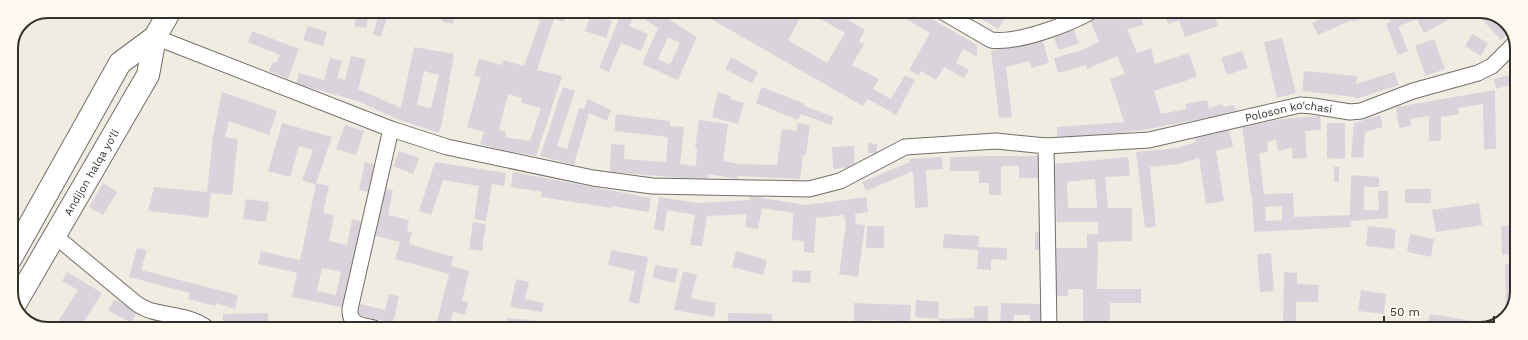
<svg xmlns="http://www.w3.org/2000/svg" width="1528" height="340" font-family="'Work Sans',sans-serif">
	<rect width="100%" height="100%" fill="#f1ece2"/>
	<path fill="#dbd3db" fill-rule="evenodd" d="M357 11H369L366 28 354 26Z
		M380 11H389L381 37 373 34Z
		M443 11H456L453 24 441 21Z
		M531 11H568L564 22 554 19 537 70 562 76 536 156 502 150 480 144 484 132 467 127 481 77 474 76 479 59 502 65 503 60 524 66 540 21 529 16ZM508 94 522 98 521 103 541 108 530 141 505 137 506 132 499 130Z
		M622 11H656L697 37 678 80 642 64 658 28 635 13 629 26 648 34 641 51 621 43 609 72 599 68ZM668 37 680 43 670 65 658 59Z
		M697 11H770L778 16 780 11H804L788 40 827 63 845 33 807 11H833L865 30 859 41 864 44 852 65 879 79 873 89 891 99 905 75 915 80 896 115 868 99 863 106Z
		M892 11H918L977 45V57L963 49 956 63 969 70 964 78 944 67 936 80 921 71 919 75 909 70 930 33Z
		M968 11H1009L998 29Z
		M1115 12H1156L1141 16 1143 25 1127 29 1137 53 1151 48 1155 64 1189 53 1197 77 1154 91 1161 114 1186 109 1185 104 1207 100 1209 108 1222 104 1223 107 1234 105 1236 111 1201 119 1143 130 1102 135 1057 137V127L1124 122 1110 79 1125 74 1117 56 1087 69 1086 65 1058 73 1054 58 1082 50 1099 42 1090 20Z
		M1164 12H1213L1218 26 1185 37 1179 20 1168 24Z
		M1338 12H1372L1373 14 1353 22 1352 20 1318 35 1312 23Z
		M1387 12H1443L1448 20 1424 33 1417 19 1398 26 1408 51 1398 55 1386 24 1391 22Z
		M1475 12H1487L1499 23 1503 21 1508 24 1511 32 1501 40Z
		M591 14 612 21 606 38 585 31Z
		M308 26 327 32 323 46 303 40Z
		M1073 28 1079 43 1059 50 1053 36Z
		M252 31 299 49 288 79 269 71 273 62 276 63 280 55 248 42Z
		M1472 34 1488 43 1481 56 1465 46Z
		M1042 38 1049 63 1031 68 1030 61 1006 67 1012 117 999 118 991 51Z
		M1282 38 1296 93 1277 98 1264 42Z
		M1434 39 1445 69 1426 76 1415 46Z
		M414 47 454 54 442 123 439 133 397 119 355 100 296 84 299 73 324 80 330 58 342 61 337 78 345 80 351 56 366 59 358 89 401 108ZM424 71 439 75 431 108 417 105Z
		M1242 51 1248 68 1227 75 1221 58Z
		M731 57 758 72 752 83 725 69Z
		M1304 71 1357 76 1356 84 1394 72 1399 85 1356 99 1355 97 1302 91Z
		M1517 73V83L1496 89 1494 79Z
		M563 87 575 91 557 146 567 149 579 108 584 109 588 99 611 110 607 121 589 113 574 165 540 156Z
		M762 87 805 104 804 106 834 117 831 125 801 114 798 120 756 103Z
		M1495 90 1496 149H1484L1483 104 1458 108 1459 114 1441 117V141H1429V116L1410 119 1411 126 1399 128 1396 107Z
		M222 92 277 111 269 135 229 121 225 137 238 139 232 195 211 193 208 218 148 211 154 187 207 192 213 136Z
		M718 92 731 96 730 99 744 103 738 124 712 117Z
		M616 114 670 121V126L684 127 680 164 696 166 697 148H695L699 120 728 124 723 161 740 164 777 165 782 129 797 131V123L810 125 806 155H803L800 179 738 176 737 179 708 174V180L610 172 611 144 625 145 624 159 666 162 668 137 614 131Z
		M1380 115 1383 127 1365 132 1363 158 1351 157 1354 123Z
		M1320 116 1321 130 1305 131 1307 158 1293 159 1292 148 1278 151 1276 140 1267 142 1268 152 1259 153 1264 194 1293 193 1294 217 1350 215 1351 175 1379 177V187H1364V210H1379L1378 191H1388V218L1350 221 1351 227 1254 232 1252 195 1251 196 1242 126 1289 118ZM1282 206V220L1266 221 1265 207Z
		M282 123 332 137 316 183 329 186 323 213 334 215 329 241 347 245 352 219 363 222 345 308 292 297 297 273 258 264 261 251 300 260 316 185 302 180 313 150 299 146 290 177 268 171ZM322 268 341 272 336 295 317 291Z
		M1327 123H1345V159L1327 158Z
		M345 125 364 131 356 155 336 149Z
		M1229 130 1233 147 1216 151 1224 201 1206 204 1199 158 1179 164 1150 167 1156 227 1145 228 1136 152 1177 148 1196 142 1195 138Z
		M868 143 877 144V154L868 153Z
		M854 146 855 167 833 169 832 147Z
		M399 151 419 158 413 174 393 166Z
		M989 156H1043V178H1019V166H1001V195H989V183H979V171H950V157Z
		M942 157 943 169 926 170 928 207 915 208 913 171 866 191 862 182 910 162 909 159Z
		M1128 157 1130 176 1105 177 1108 208H1132V241L1098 242 1097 289H1141V303H1110V329H1083V289H1068V296H1056V248H1087V234H1098V222H1057L1054 164ZM1095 179 1097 208H1068L1067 182Z
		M365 162 375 164 369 192 359 190Z
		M435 162 506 173 504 186 492 184 486 221 474 219 479 186 443 180 431 215 419 211Z
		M1334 167H1339V182H1334Z
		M513 172 651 198 649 212 612 206V208L541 197 542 192 511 187Z
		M103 183 117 192 103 215 89 207Z
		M381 188 393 190 388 215 409 220 407 231 412 232 409 244 454 257 451 266 469 271 462 301 468 302 465 315 453 312 449 329H435L449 274 395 259 400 242 372 235Z
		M1405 189H1431V203H1405Z
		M750 196 806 205 866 197 868 212 855 214 856 224 865 225 858 277 839 274 846 225 844 215 816 218 814 253 804 252V241L792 240 793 213 762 208 758 229 745 227 747 214 707 216 702 246 690 245 695 215 667 210 664 231 654 229 659 197 697 203 750 200Z
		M246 199 269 202 266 222 243 219Z
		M1479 203 1482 225 1436 232 1432 210Z
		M473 222 486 224 482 251 469 249Z
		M1515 225 1516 254 1502 255 1501 226Z
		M867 226H884V248H866Z
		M1368 226 1396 229 1394 249 1366 246Z
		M1035 232H1043V250H1035Z
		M944 234 979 236 978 247 1007 248V260L991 259V270L977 269 978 250 943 248Z
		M1410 234 1434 239 1431 257 1407 252Z
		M137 248 147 250 141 270 238 295 235 309 216 303 215 306 188 299 190 293 129 277Z
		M611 250 648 257 639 304 629 302 635 271 608 265Z
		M736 251 767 260 763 275 732 267Z
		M1271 253 1274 291 1260 292 1257 254Z
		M1516 263V299L1510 309 1506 310 1505 264Z
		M655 265 678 269 675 283 653 278Z
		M793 270 811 271 810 283 792 282Z
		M683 271 697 275 691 298 716 303 714 317 674 310Z
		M67 272 102 293 80 328H54L78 290 62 281Z
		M1284 272 1297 273V284L1319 285 1318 302H1296V329H1283Z
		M516 279 529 282 525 299 544 303 542 312 510 307Z
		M1361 290 1386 294 1384 314 1358 311Z
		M389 294 399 296 393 323 357 315 360 304 385 310Z
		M115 299 137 312 131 323 108 310Z
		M916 300 939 302 938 319 974 318V306H988V329H938V319L915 317Z
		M854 303 911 305 910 329H896L897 321 871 320 870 329H854Z
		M1001 303 1045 304 1044 328H1030V315H1014V328L1000 327Z
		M268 313 269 328H223V314Z
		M728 313 772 314V327L741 326V329H728Z
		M1430 314 1492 324 1480 329H1427Z
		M507 318 541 321 540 329H505Z
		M311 321 333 328H310Z
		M489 322 498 324 497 329H488Z
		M168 323 186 328H167Z"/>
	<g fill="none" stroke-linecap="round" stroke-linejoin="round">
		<g stroke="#736e66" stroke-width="17">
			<g id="street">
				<path d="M941 11 991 40C1017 44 1070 24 1092 11"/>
				<path id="s1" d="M155 37 391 129 447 147 593 178 652 186 809 189 840 181 905 147 996 141 1046 146 1149 140 1300 105 1313 106 1350 112 1361 111 1413 91 1478 73 1492 66 1516 42"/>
				<path d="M1046 146 1049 329"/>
				<path d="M55 236 137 304C142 307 147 310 152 311 169 316 192 316 207 328"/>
				<path d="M374 328C361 325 349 325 350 309L391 129"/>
			</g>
		</g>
		<g stroke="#736e66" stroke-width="24">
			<g id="highway">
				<path d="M11 258 120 63 155 37 170 11"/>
				<path id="s2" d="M15 304 148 75 155 37"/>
			</g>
		</g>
		<use href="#street" stroke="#fff" stroke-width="15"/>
		<use href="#highway" stroke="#fff" stroke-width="22"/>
	</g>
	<g text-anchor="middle" stroke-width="3" stroke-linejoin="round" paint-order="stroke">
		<g font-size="11" fill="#32302c" stroke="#fff9ef">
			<text dy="4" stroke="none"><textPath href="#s1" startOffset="1171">Poloson ko'chasi</textPath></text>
			<text dy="4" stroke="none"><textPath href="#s2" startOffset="152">Andijon halqa yo‘li</textPath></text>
		</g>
	</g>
	<path d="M0 0H1528V340H0ZM48 18H1480A30 30 0 0 1 1510 48V292A30 30 0 0 1 1480 322H48A30 30 0 0 1 18 292V48A30 30 0 0 1 48 18Z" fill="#fff9ef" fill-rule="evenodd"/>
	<path fill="none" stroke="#32302c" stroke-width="2" d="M48 18H1480A30 30 0 0 1 1510 48V292A30 30 0 0 1 1480 322H48A30 30 0 0 1 18 292V48A30 30 0 0 1 48 18Z"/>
	<path d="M1384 316v6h110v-6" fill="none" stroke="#32302c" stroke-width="2"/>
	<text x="1390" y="316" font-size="12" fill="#32302c" stroke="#fff9ef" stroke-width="3" paint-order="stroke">50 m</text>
</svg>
